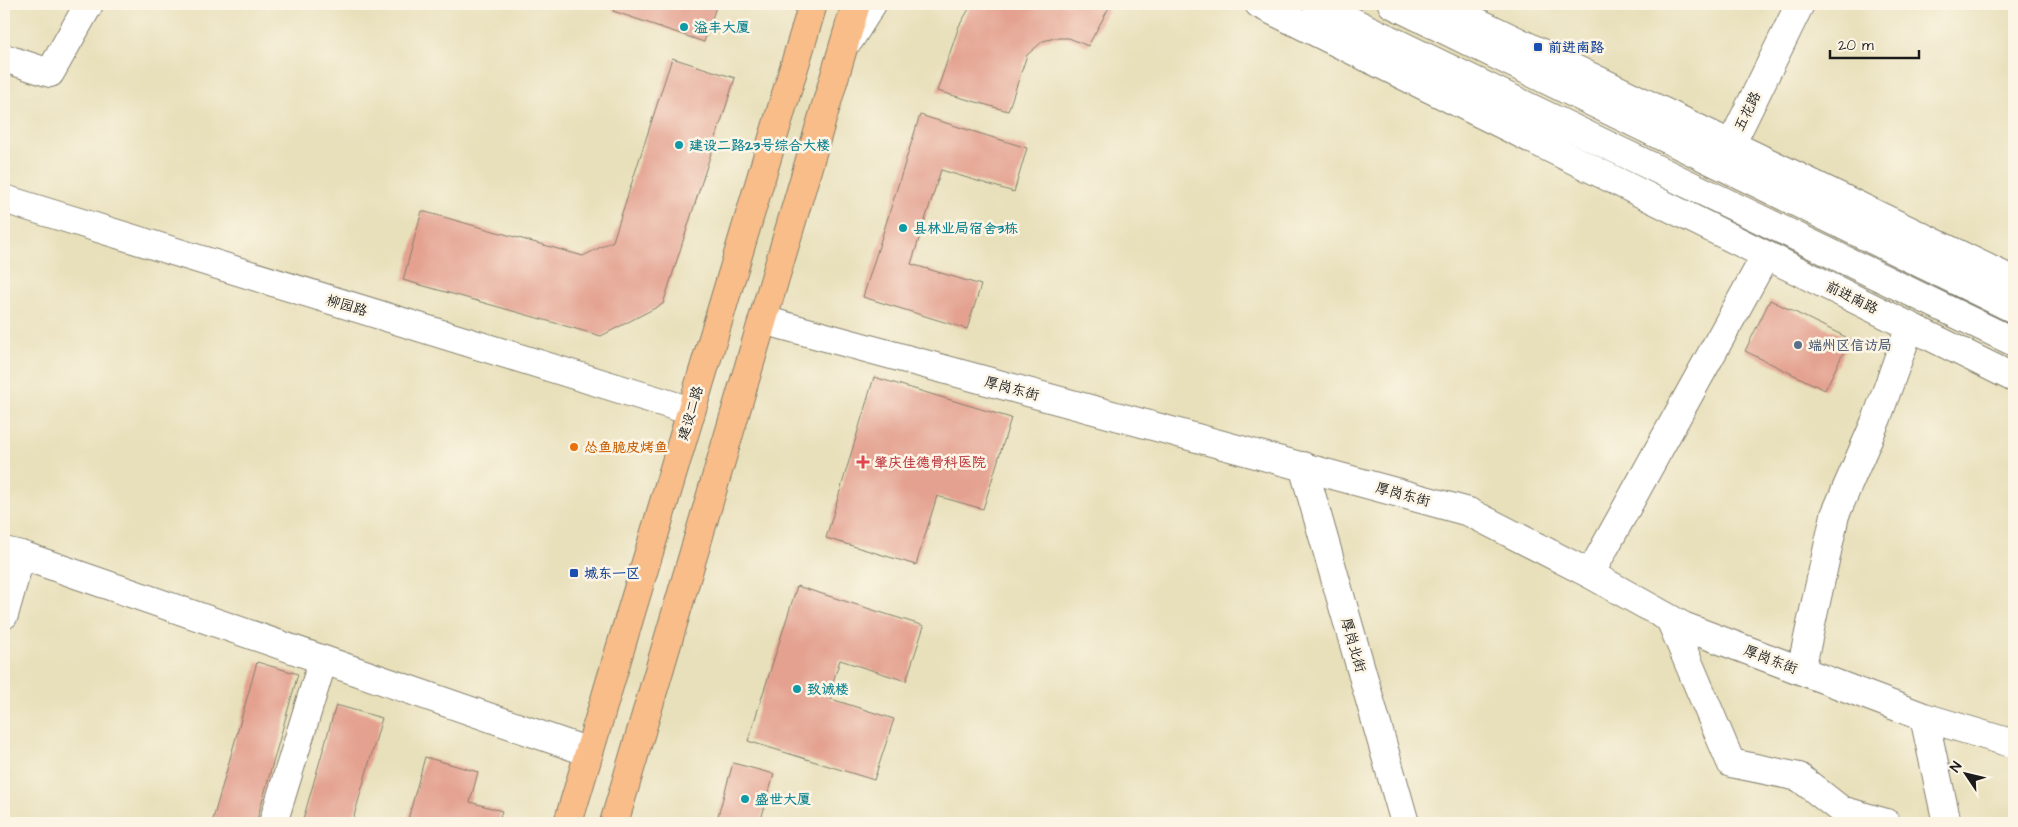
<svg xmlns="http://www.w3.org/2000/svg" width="2018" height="827" font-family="'Architects Daughter','LXGW WenKai TC',sans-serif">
	<rect width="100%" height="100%" fill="#fcf5e5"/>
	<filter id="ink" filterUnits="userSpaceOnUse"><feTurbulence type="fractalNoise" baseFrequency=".02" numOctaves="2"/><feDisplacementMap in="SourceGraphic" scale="10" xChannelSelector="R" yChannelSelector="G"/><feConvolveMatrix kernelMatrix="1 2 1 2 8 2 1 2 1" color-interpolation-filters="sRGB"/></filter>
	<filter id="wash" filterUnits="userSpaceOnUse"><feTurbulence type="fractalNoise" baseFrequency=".0096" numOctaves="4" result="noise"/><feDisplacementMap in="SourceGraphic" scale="20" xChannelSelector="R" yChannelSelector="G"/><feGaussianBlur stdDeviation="1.12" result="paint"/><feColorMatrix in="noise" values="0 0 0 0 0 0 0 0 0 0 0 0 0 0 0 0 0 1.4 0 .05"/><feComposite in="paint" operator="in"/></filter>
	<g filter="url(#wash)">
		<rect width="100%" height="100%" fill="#e8e0bb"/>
		<g id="blocks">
			<path fill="#e4a190" d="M615 4H717L704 42 613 11Z
				M972 4H1111L1088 46 1069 38H1055L1043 41 1027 55 1008 111 937 91 959 26Z
				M672 58 735 78 663 304 601 336 403 280 422 211 583 256 613 241Z
				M920 115 1027 148 1014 192 941 170 911 264 981 285 967 329 863 297Z
				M1770 300 1850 339 1825 390 1745 351Z
				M874 377 1011 418 983 509 937 496 916 565 826 538Z
				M797 586 924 626 906 681 840 660 828 698 894 719 874 780 748 741Z
				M257 662 298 674 256 823H212Z
				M336 705 382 718 352 823H302Z
				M425 757 478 772 470 802 502 811 498 823H407Z
				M733 763 774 774 760 823H716Z"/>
		</g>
	</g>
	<g filter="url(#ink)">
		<use href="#blocks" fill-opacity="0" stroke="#827e6c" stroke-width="1"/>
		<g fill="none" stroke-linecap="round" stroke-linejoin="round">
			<g stroke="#827e6c" stroke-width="30">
				<path id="minor" d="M1259 4 2014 378
					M1316 4 2014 342
					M1392 4 2014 309
					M1440 4 2014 281
					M850 39 872 4
					M4 58 50 73 89 4
					M1724 159 1800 4
					M4 199 691 411
					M763 320 1469 512 1590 574 1683 626 1924 717 2014 744
					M1303 466 1405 823
					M4 551 21 555 589 752
					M1590 574 1766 255
					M4 615 21 555
					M1670 619 1731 763 1799 777 1841 810 1886 823
					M1801 670 1835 515 1877 418 1910 326
					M1924 717 1947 823
					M273 823 323 660"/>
			</g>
			<g stroke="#827e6c" stroke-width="30">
				<path id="major" d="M568 823 813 4
					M614 823 856 4"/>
			</g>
			<use href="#minor" stroke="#fff" stroke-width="28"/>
			<use href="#major" stroke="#f8bd89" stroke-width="28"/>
		</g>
	</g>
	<g fill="#0f9aa8" stroke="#fcf5e5" stroke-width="2">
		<circle cx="684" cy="27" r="5"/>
		<circle cx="679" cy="145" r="5"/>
		<circle cx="903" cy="228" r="5"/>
		<circle cx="797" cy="689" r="5"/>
		<circle cx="745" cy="799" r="5"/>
	</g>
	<g fill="#1a4fb4" stroke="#fcf5e5" stroke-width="2">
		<rect x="1533" y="42" width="10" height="10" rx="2.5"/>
		<rect x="569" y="568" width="10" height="10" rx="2.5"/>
	</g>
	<circle fill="#5c6f8a" stroke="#fcf5e5" stroke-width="2" cx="1798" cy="345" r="5"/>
	<circle fill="#e8710a" stroke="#fcf5e5" stroke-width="2" cx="574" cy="447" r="5"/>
	<path fill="#e0444e" stroke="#fcf5e5" stroke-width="2" d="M860.5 454.5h5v5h5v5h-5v5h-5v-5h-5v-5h5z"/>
	<g text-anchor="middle" stroke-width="5" stroke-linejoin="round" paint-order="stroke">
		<g font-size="14" font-weight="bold" fill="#0d838f" stroke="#fcf5e5" text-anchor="start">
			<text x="694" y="32">溢丰大厦</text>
			<text x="689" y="150">建设二路23号综合大楼</text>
			<text x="913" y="233">县林业局宿舍3栋</text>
			<text x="807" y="694">致诚楼</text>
			<text x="755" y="804">盛世大厦</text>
		</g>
		<g font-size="14" font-weight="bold" fill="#164399" stroke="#fcf5e5" text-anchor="start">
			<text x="1548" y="52">前进南路</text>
			<text x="584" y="578">城东一区</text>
		</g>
		<g font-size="14" fill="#1c1c1c" stroke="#fcf5e5">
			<text transform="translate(1747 111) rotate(-64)" y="5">五花路</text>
			<text transform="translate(1852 297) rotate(26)" y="5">前进南路</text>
			<text transform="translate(347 305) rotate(17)" y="5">柳园路</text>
			<text transform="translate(1012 388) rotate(15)" y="5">厚岗东街</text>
			<text transform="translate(690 413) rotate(-73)" y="5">建设二路</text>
			<text transform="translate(1403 494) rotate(15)" y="5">厚岗东街</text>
			<text transform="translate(1354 645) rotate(74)" y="5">厚岗北街</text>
			<text transform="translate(1771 659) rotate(21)" y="5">厚岗东街</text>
		</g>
		<g font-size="14" font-weight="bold" fill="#4e5e75" stroke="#fcf5e5" text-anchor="start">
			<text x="1808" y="350">端州区信访局</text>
		</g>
		<g font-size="14" font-weight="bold" fill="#c56008" stroke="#fcf5e5" text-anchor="start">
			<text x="584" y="452">怂鱼脆皮烤鱼</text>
		</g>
		<g font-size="14" font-weight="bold" fill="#be3a42" stroke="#fcf5e5" text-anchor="start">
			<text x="874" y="467">肇庆佳德骨科医院</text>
		</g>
	</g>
	<rect width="2018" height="827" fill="none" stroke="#fcf5e5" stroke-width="20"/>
	<g transform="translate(1966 774) rotate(305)" stroke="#fcf5e5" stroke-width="4" paint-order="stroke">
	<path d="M0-4L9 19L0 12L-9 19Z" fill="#1c1c1c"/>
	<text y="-8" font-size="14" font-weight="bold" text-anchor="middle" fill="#1c1c1c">N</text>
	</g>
	<path d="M1830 50v8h89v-8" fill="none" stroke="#1c1c1c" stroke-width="2.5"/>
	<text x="1838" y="50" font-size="15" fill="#1c1c1c" stroke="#fcf5e5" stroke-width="4" paint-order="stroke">20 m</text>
</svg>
